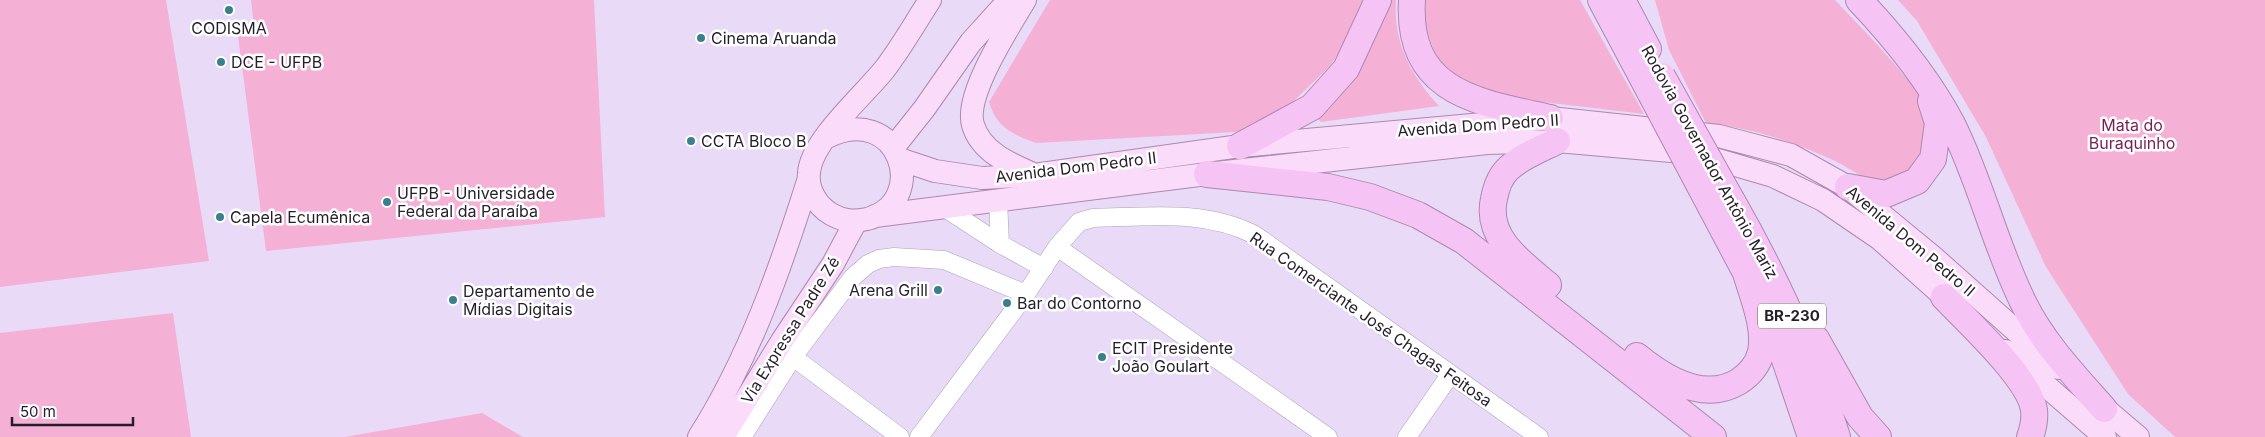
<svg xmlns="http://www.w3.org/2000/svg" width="2265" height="437" font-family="Inter,sans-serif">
	<rect width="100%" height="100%" fill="#e9daf8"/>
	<path fill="#f5b0d5" d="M0 0H166L209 261 0 287Z
		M251 0H594L605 217 266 251 237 28 254 26Z
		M1050 0H1369L1365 12 1330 66 1276 118 1236 132 1036 143C1012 134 997 128 989 102Z
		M1387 0H1396C1393 43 1411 75 1439 106L1321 122 1316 117C1356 87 1368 45 1387 0Z
		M1421 0H1580L1644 114 1509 98 1460 83 1437 58 1426 30Z
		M1655 0H1835C1860 26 1884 51 1907 79 1912 85 1920 92 1924 99 1931 115 1928 156 1914 167 1903 176 1888 186 1873 181 1859 176 1846 166 1833 160 1792 141 1751 128 1706 123L1669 50Z
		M1898 0H2265V437H2175L2128 394 2046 267 1986 137 1917 21Z
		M173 313 191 437H0V333Z
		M482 413 523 437H345Z"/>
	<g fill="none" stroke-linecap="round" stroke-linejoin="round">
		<g stroke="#ae9fbc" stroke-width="19">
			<path id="minor" d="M998 200 1000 244
				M945 208 1000 244 1044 268
				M1057 247 1328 437
				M793 357 900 437
				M742 437 793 357 853 277 868 264 879 259 894 257 944 260 1026 294
				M919 437 1026 294 1057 247 1079 222 1093 218C1148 217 1204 209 1255 235L1539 437
				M1407 437 1450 375"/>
		</g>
		<g stroke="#ac89ae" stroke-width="24">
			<path id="major" d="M1025 0C1009 27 964 95 973 125 981 152 1010 164 1033 174
				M825 138C899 99 932 202 867 219 853 222 843 221 831 214 817 206 807 189 809 173 811 141 863 96 884 70 901 48 915 23 930 0
				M893 148 924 109 971 42 1009 0
				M899 159 935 171 982 178 1034 175 1240 146 1550 118 1719 136 1791 155 1848 187 1933 257 2058 368
				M875 216 1207 174 1487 143 1557 141 1694 153 1773 176 1823 200 1880 239 1957 308
				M2006 351 2105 437
				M2091 397 2138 437
				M699 437C749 358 780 270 808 181
				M723 437 782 341 833 264 856 221"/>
		</g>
		<g stroke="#ac89ae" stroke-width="28">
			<path id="highway" d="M1412 0C1406 94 1479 102 1550 118
				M1601 0 1651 94
				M1622 0 1648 49
				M1859 0C1895 38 1927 77 1952 124 1981 182 1995 246 2024 304 2044 344 2075 376 2104 409
				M1240 146 1312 107 1346 69 1378 0
				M1207 174 1328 187 1370 197 1418 215 1464 241 1713 437
				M1848 187 1886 194 1917 181 1933 159 1938 123 1931 101
				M1732 201C1775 276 1811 354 1837 437
				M1711 207 1746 273 1780 345 1811 437
				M1548 285C1522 263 1485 238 1494 199 1496 188 1501 175 1509 168 1522 156 1541 149 1557 141
				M1944 297C1967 321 2030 379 2034 410 2035 419 2033 429 2030 437
				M1816 339 1860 417 1878 437
				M1637 356C1665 379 1704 402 1738 382 1749 375 1758 365 1761 352 1766 327 1753 297 1746 273"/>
		</g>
		<use href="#minor" stroke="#fff" stroke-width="18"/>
		<use href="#major" stroke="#fadbf9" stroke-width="22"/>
		<use href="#highway" stroke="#f6c3f5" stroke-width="26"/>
		<g stroke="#ac89ae" stroke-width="28" stroke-linecap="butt">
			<path id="highway-bridge" d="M1662 76 1732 201
				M1651 94 1711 207"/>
		</g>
		<use href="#highway-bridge" stroke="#f6c3f5" stroke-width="26"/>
	</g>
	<g fill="#3a808c" stroke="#fff" stroke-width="2">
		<circle cx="229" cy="10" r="5"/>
		<circle cx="701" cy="38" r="5"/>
		<circle cx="221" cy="62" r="5"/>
		<circle cx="691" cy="141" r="5"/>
		<circle cx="387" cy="202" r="5"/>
		<circle cx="220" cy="217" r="5"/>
		<circle cx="938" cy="290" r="5"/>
		<circle cx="453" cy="300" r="5"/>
		<circle cx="1007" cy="303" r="5"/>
		<circle cx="1102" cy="357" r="5"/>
	</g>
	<g text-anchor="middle" stroke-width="5" stroke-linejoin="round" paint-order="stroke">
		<rect fill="#fff" stroke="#666269" stroke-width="1" x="1758" y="303.5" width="68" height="25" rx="4"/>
		<g font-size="15" font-weight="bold" fill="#241e29">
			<text x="1792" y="321">BR-230</text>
		</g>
		<g font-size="16" fill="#241e29" stroke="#fff" text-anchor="start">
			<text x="229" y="34" text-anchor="middle">CODISMA</text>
			<text x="711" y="44">Cinema Aruanda</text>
			<text x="231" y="68">DCE - UFPB</text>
			<text x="701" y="147">CCTA Bloco B</text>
			<text x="397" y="199">UFPB - Universidade<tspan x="397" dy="18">Federal da Paraíba</tspan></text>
			<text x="230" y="223">Capela Ecumênica</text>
			<text x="928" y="296" text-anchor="end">Arena Grill</text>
			<text x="463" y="297">Departamento de<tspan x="463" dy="18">Mídias Digitais</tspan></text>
			<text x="1017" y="309">Bar do Contorno</text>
			<text x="1112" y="354">ECIT Presidente<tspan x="1112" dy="18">João Goulart</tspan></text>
		</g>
		<g font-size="16" fill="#241e29" stroke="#fff">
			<text transform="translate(1478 125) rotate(-4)" y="6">Avenida Dom Pedro II</text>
			<text transform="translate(1710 162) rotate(61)" y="6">Rodovia Governador Antônio Mariz</text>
			<text transform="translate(1076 167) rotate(-7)" y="6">Avenida Dom Pedro II</text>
			<text transform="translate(1911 241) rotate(40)" y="6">Avenida Dom Pedro II</text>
			<text transform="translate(1371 319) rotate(35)" y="6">Rua Comerciante José Chagas Feitosa</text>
			<text transform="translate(790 330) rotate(-58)" y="6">Via Expressa Padre Zé</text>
		</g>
		<g font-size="16" fill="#771f56" stroke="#fff">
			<text x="2132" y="131">Mata do<tspan x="2132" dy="18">Buraquinho</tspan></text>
		</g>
	</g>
	<path d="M12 417v8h121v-8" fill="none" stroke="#241e29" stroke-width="2.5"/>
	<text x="20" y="417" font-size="15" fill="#241e29" stroke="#ffffff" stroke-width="4" paint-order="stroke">50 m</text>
</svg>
